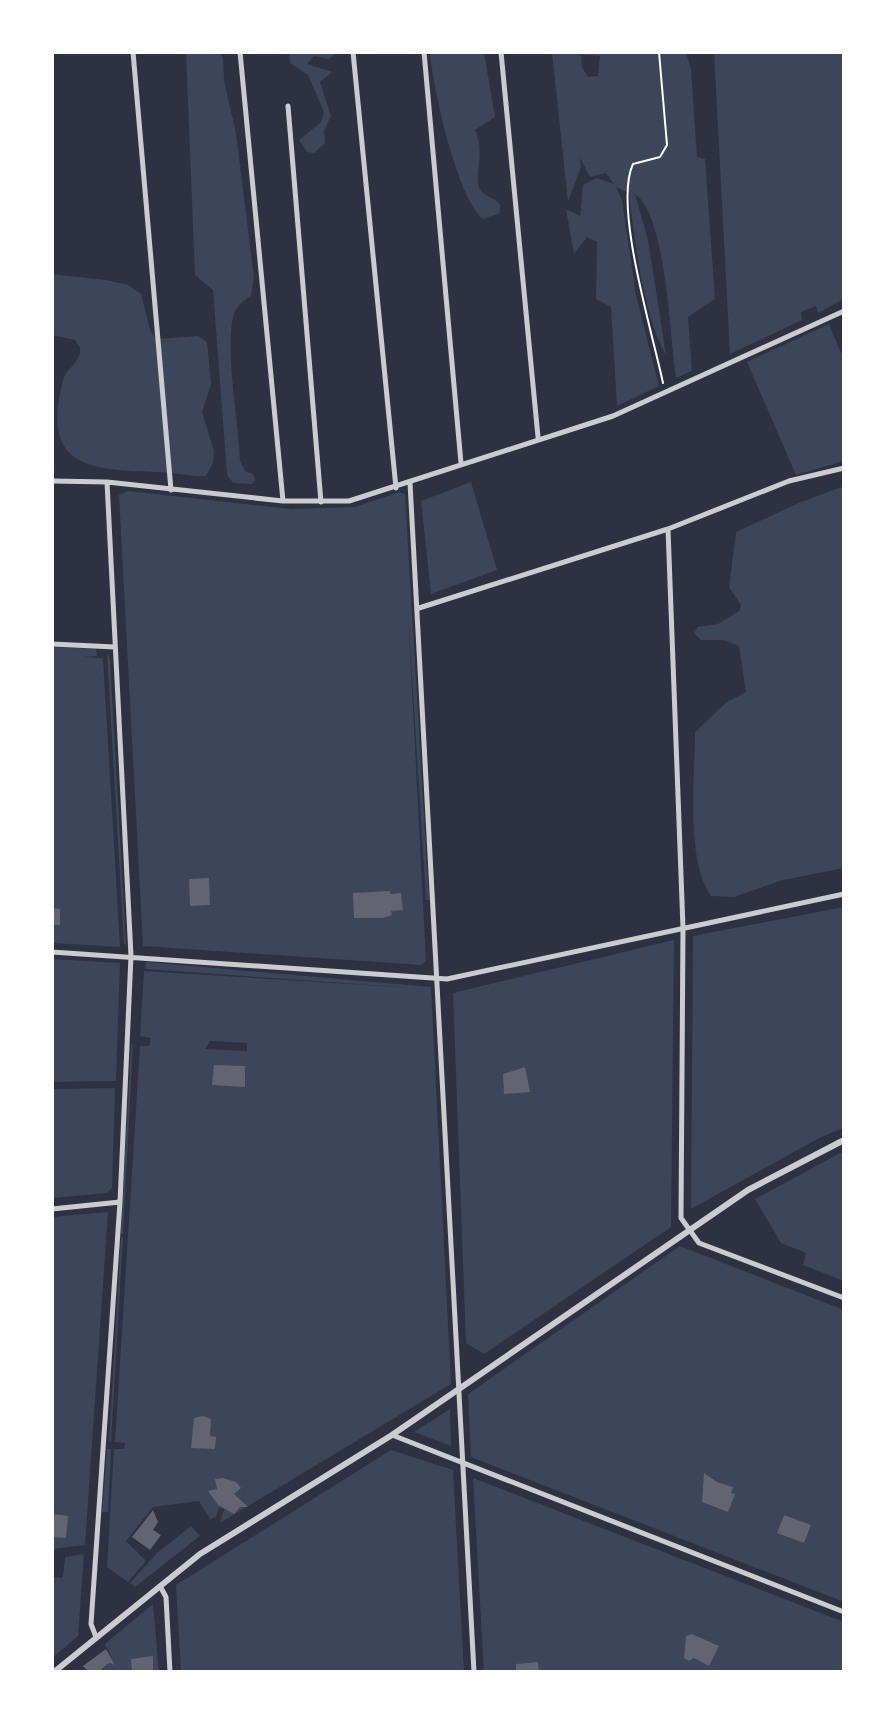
<svg xmlns="http://www.w3.org/2000/svg" width="896" height="1724" font-family="Signika,sans-serif">
	<rect width="100%" height="100%" fill="#2d3142"/>
	<path fill="#3c4559" fill-rule="evenodd" d="M186 52H219L223 58 224 81 236 133 254 277 251 296C243 301 237 305 234 314 224 348 239 422 240 461L245 471 253 474 255 480 252 484 233 483 227 475 213 290 195 275Z
		M289 52H338L329 59 314 56 307 64 332 72 320 82 331 116 324 131 325 143 314 153 307 152 299 140 321 122 324 112 308 75 290 63Z
		M430 52H484L495 117 475 130C486 153 473 177 480 189 484 197 495 197 500 205V213L483 219C458 200 432 86 430 52Z
		M552 52H581L582 67 588 77 598 76 600 56 583 55 582 52H686L691 69 697 157 705 159 715 299 688 317 692 371 676 378C670 338 666 214 635 194L648 240 666 355C644 318 634 237 629 193L616 187 622 200 636 295 659 386 617 406 611 307 596 299 597 242 587 237 574 254 566 209 580 216 583 185 597 178 614 184 606 173 590 177 580 158 581 167 568 202Z
		M714 52H844V299L818 313 816 306 801 312 802 320 730 354Z
		M52 274 106 280 128 285 141 294 150 330 156 339 198 336 207 342 211 384 202 412 214 451 213 463 206 476C189 477 173 472 156 472 86 470 41 466 63 380 67 367 81 363 80 348L75 340 52 335Z
		M829 324 844 360V461L796 475 747 362Z
		M471 482 497 570 431 594 421 501Z
		M844 486V868L783 880 734 897 711 896C685 859 695 776 695 732L727 702 746 692 739 646 723 640H701L694 633 698 627 718 624 739 611 741 605 729 587 736 532 801 502Z
		M128 491 291 509 355 507 399 492 405 494 429 900H426L408 611 426 961 421 965 143 946 119 495Z
		M52 647 96 649 97 656 84 657 103 658 120 947 52 943Z
		M107 654 110 658 126 944H124Z
		M844 907V1128L821 1137 691 1209 693 936Z
		M674 940 671 1227 484 1354 466 1343 453 993Z
		M52 959 120 963 116 1081 52 1082Z
		M146 962 431 987 451 1384 220 1523 224 1509 219 1508 216 1517 210 1519 199 1501 153 1507 126 1541 146 1561 128 1582 107 1567 114 1449H124L125 1443 115 1442 140 1046H149L151 1038 140 1036 144 971 414 988 145 969ZM210 1041 247 1043V1051L205 1049Z
		M133 1044 123 1234H121L131 1045Z
		M115 1088 112 1188 107 1193 52 1198V1089Z
		M844 1151V1281L803 1265 806 1253 781 1243 755 1199Z
		M108 1212 85 1545 52 1549V1217Z
		M121 1237H123L111 1442H109Z
		M680 1246 844 1310V1602L471 1457 468 1394Z
		M450 1409 451 1446 414 1432Z
		M107 1449H111L108 1512H102Z
		M391 1450 453 1470 464 1672H181L176 1585Z
		M473 1478 844 1622V1672H484Z
		M191 1526 200 1536 135 1587 130 1583 157 1553Z
		M84 1554 78 1636 52 1658V1577L63 1578 65 1557Z
		M153 1604 159 1672H98L109 1663 115 1665 105 1644Z"/>
	<path fill="#626471" d="M209 878 210 905 190 906 189 879Z
		M390 891V894L401 893 403 910 391 911 392 915 383 918H354L353 893Z
		M52 908 60 909V925H52Z
		M214 1065 245 1066V1087L212 1085Z
		M525 1067 530 1092 504 1094 503 1074Z
		M203 1416 211 1419 210 1436 216 1437 215 1449 191 1448 194 1418Z
		M704 1473 717 1482 733 1487 731 1493 735 1494 728 1512 702 1502Z
		M223 1478 236 1482 241 1488 234 1494 248 1507H240L234 1514 218 1505 208 1491 217 1489 215 1479Z
		M153 1510 158 1522 153 1530 161 1535 150 1550 132 1537Z
		M52 1514 68 1516 66 1538 52 1537Z
		M784 1515 811 1525 804 1543 777 1533Z
		M692 1634 719 1646 709 1666 694 1658 689 1661 684 1658 686 1636Z
		M106 1649 115 1665 109 1663 98 1672H89L83 1666Z
		M153 1656V1672H132L131 1659Z
		M538 1662 539 1672H516V1664Z"/>
	<g fill="none" stroke-linecap="round" stroke-linejoin="round">
		<path stroke="#fff" stroke-width="2" d="M659 52 667 145 660 157 633 164C613 206 653 334 663 383"/>
		<path stroke="#caccd0" stroke-width="5" d="M133 52 171 490
			M240 52 283 501
			M353 52 396 488
			M424 52 461 463
			M501 52 538 437
			M288 106 321 502
			M52 481 107 482 283 501H349L613 416 844 311
			M410 483 474 1672
			M668 529 683 928 681 1218 699 1243 844 1298
			M419 608 668 529 789 481 844 468
			M52 644 115 647
			M52 952 447 979 844 894
			M52 1209 120 1202
			M392 1435 844 1612
			M160 1586 166 1597 170 1672
			M96 1637 91 1624 120 1202 131 956 107 482"/>
		<path stroke="#caccd0" stroke-width="6" d="M54 1672 200 1554 392 1435 748 1190 844 1140"/>
	</g>
	<rect width="896" height="1724" fill="none" stroke="#ffffff" stroke-width="108"/>
</svg>
